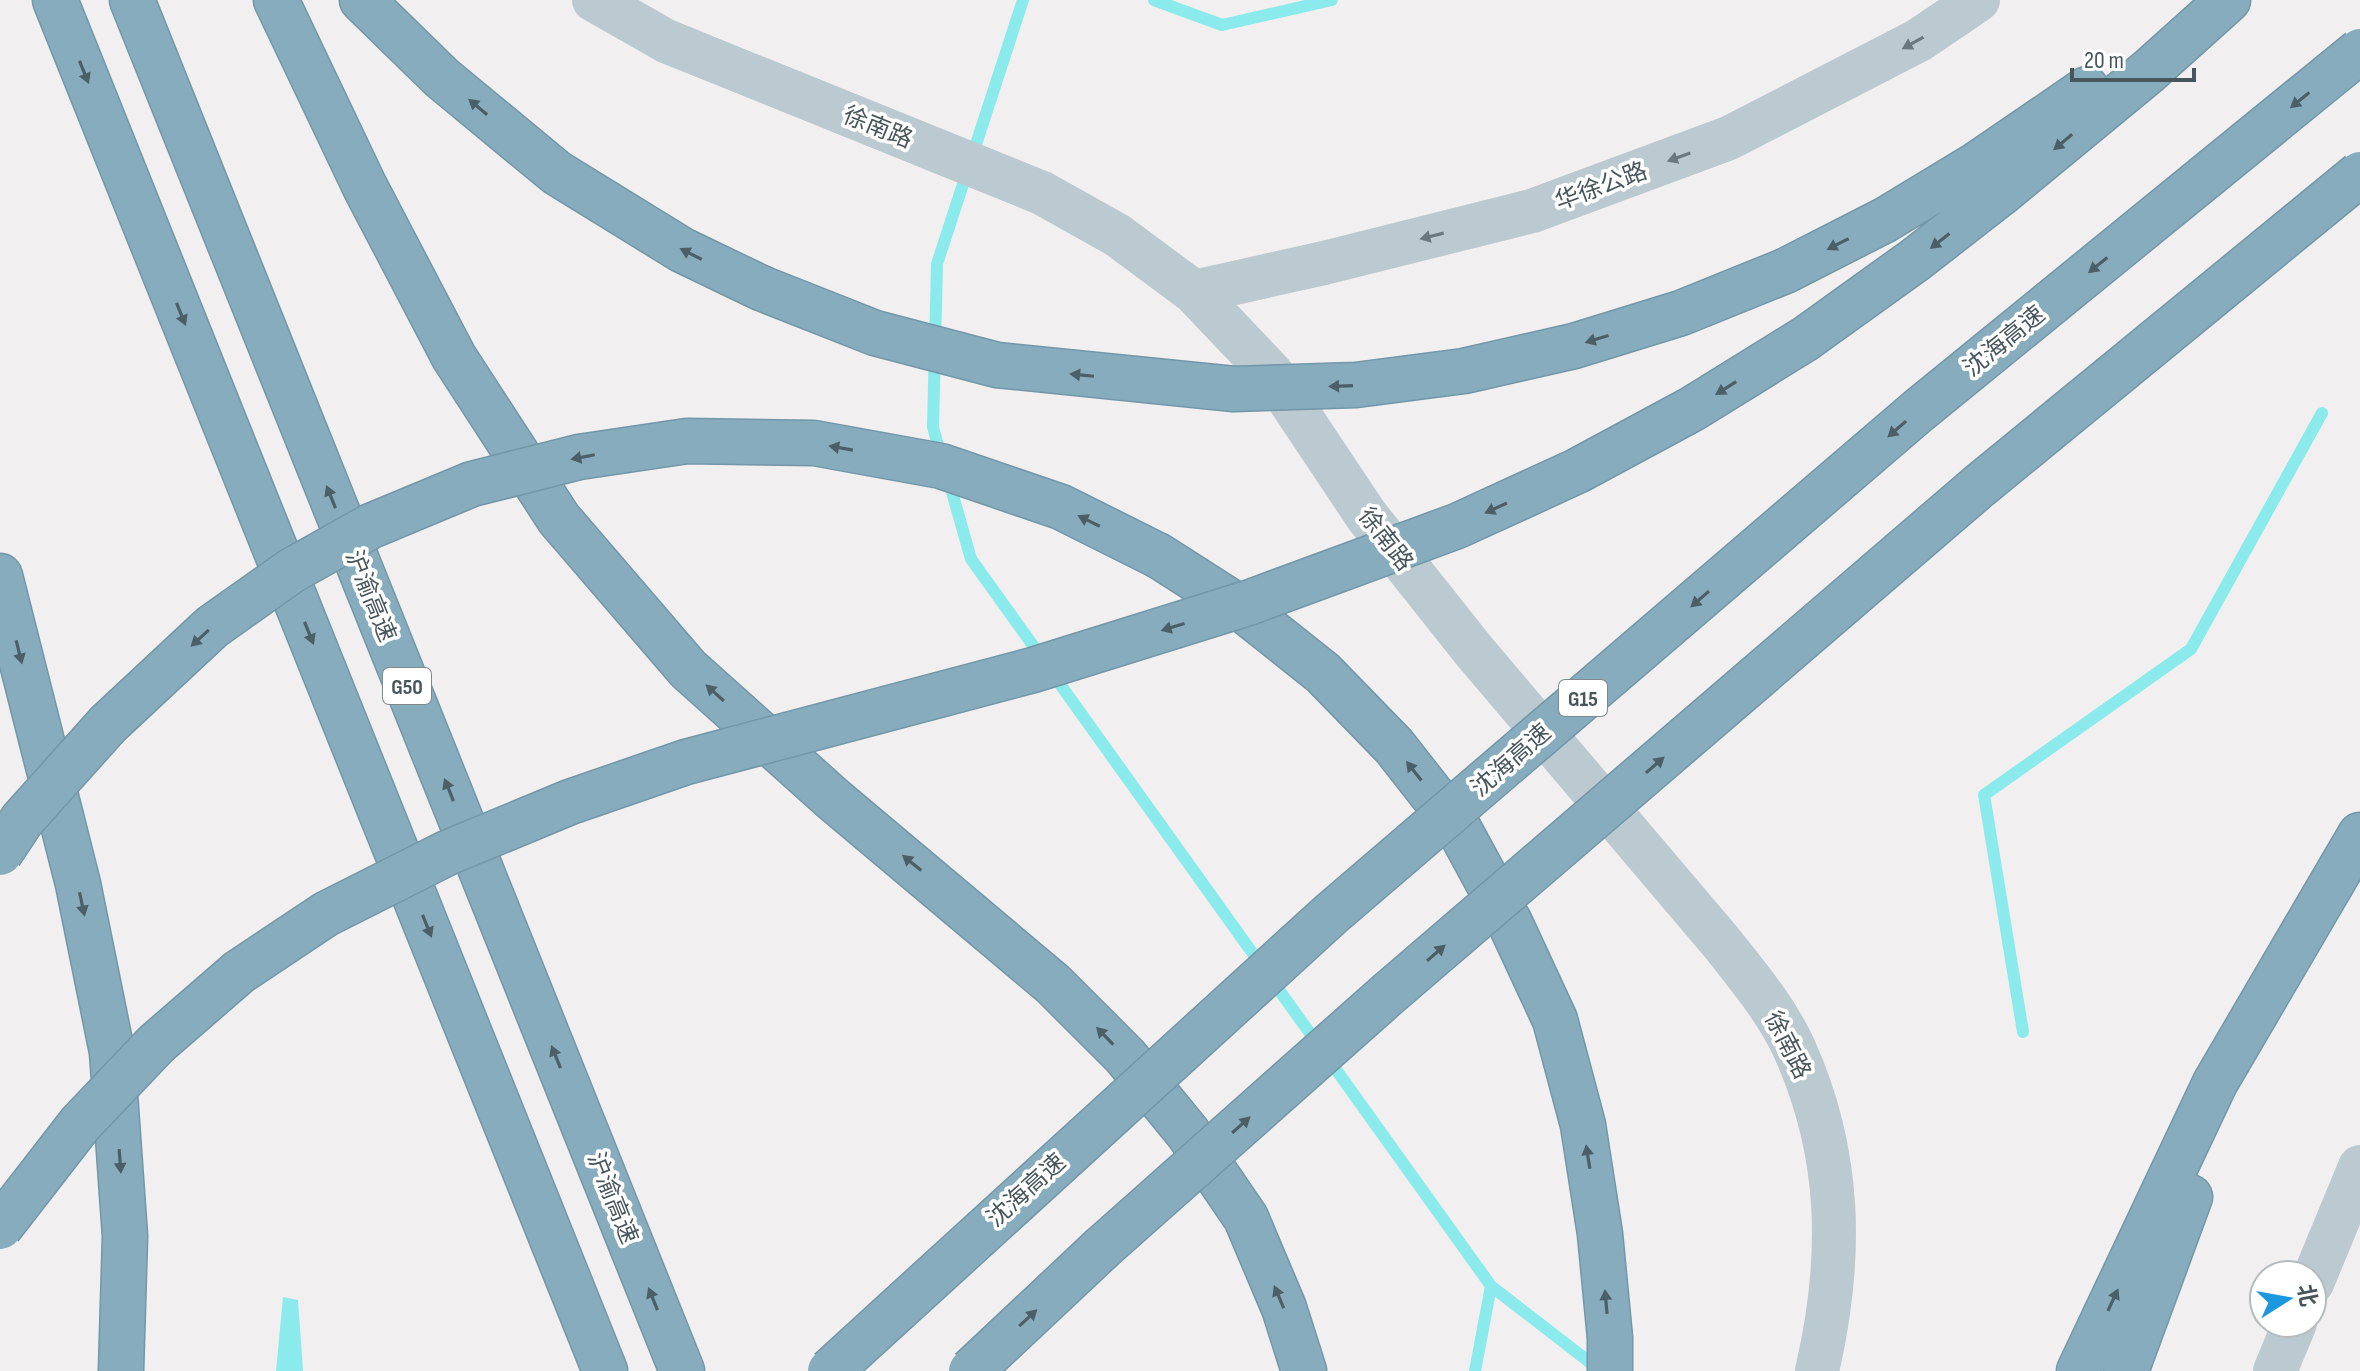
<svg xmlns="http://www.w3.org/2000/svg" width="2360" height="1371" font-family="'Sofia Sans Condensed','Noto Sans SC',sans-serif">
	<rect width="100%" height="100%" fill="#f1efef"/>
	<path fill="#8beaeb" d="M283 1297 298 1300 303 1371H276Z"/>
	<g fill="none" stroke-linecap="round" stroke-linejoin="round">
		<path stroke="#8beaeb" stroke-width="12" d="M1154 0 1222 25 1332 0
			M941 456 933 427 937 264 1023 0
			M948 478 971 559 1042 658
			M1052 673 1491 1286 1601 1371
			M2023 1032 1984 795 2191 649 2322 413
			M1475 1371 1491 1286"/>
		<g stroke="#7297a9" stroke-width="47">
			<path id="highway" d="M55 0 605 1371
				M132 0 682 1371
				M276 0 365 187 454 357 559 519 688 669 833 799 1053 984 1125 1056 1188 1133 1246 1218 1284 1308 1304 1371
				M362 0 442 78 557 173 682 250 761 288
				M1979 163 2087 89
				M2001 193 2149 71 2228 0
				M1159 556 1245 611 1323 673 1394 746 1459 829 1510 923 1555 1020 1583 1125 1600 1234 1610 1338V1371
				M0 576 78 884 112 1052 125 1236 121 1371
				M2079 1371 2215 1083 2360 835
				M2126 1371 2190 1197"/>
		</g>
		<path stroke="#bbc9d0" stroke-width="44" d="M594 0 666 41 1042 193 1117 235 1194 292 1272 374 1366 515 1474 651 1721 942C1747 975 1776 1009 1794 1048 1842 1154 1843 1259 1817 1371
			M1194 292 1324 263 1532 211 1729 138 1919 40 1978 0
			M2312 1283 2360 1167
			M2275 1371 2295 1323"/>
		<use href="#highway" stroke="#87acbd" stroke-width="44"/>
		<g stroke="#7297a9" stroke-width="47" stroke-linecap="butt">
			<path id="highway-bridge" d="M761 288 875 333 997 365 1234 389 1356 385 1464 371 1574 346 1681 313 1785 271 1885 220 1979 163
				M0 853 22 820 108 724 212 627 291 571 371 526 472 484 579 457 687 441 814 443 941 466 1061 507 1159 556
				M0 1227 80 1124 156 1044 239 972 326 914 447 853 570 802 686 762 1033 670 1248 603 1457 526 1577 471 1692 409 1805 339 1915 260 2001 193
				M830 1371 1331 914 1918 411 2360 51
				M971 1371 1103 1247 1388 994 1978 487 2360 174"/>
		</g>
		<use href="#highway-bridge" stroke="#87acbd" stroke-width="44"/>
	</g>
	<defs><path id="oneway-solid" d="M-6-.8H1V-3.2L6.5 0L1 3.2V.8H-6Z" transform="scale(2)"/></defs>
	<g fill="#6a787f">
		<use href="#oneway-solid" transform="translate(1913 43) rotate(151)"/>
		<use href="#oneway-solid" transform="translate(1679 157) rotate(160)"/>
		<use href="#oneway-solid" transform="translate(1432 236) rotate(166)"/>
	</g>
	<g fill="#4d5f66">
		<use href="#oneway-solid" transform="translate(84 72) rotate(68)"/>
		<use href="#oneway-solid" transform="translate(2300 100) rotate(141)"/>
		<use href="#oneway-solid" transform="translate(478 107) rotate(-140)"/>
		<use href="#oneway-solid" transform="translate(2063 142) rotate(140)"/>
		<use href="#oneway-solid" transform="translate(1940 241) rotate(142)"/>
		<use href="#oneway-solid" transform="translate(1838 244) rotate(153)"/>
		<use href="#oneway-solid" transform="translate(691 254) rotate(-153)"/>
		<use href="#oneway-solid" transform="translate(2098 265) rotate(141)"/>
		<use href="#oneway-solid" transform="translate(181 314) rotate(68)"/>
		<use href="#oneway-solid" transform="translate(1597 339) rotate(163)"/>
		<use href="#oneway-solid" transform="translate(1082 375) rotate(-174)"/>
		<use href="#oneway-solid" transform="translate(1341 386) rotate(178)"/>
		<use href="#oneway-solid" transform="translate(1726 388) rotate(148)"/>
		<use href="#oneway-solid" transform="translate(1897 429) rotate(139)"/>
		<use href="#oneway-solid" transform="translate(841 448) rotate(-170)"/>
		<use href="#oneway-solid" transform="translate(583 457) rotate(169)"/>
		<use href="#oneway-solid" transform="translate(331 497) rotate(-112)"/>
		<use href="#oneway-solid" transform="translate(1496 508) rotate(155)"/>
		<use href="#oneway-solid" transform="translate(1089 521) rotate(-154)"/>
		<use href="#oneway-solid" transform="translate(1700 599) rotate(139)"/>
		<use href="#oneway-solid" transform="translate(1173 627) rotate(163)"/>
		<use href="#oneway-solid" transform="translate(309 633) rotate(68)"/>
		<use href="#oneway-solid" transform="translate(200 638) rotate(137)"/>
		<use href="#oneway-solid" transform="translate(19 652) rotate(76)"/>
		<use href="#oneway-solid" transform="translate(715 693) rotate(-138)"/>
		<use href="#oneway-solid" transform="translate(1655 765) rotate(-41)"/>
		<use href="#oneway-solid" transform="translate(1414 771) rotate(-128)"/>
		<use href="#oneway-solid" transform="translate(449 790) rotate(-112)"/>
		<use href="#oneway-solid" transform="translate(912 863) rotate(-141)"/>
		<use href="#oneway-solid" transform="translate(82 904) rotate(78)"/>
		<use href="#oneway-solid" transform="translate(427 926) rotate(68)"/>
		<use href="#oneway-solid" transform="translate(1436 953) rotate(-41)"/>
		<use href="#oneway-solid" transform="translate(1105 1036) rotate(-134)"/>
		<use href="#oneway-solid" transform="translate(556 1057) rotate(-112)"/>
		<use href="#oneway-solid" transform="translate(1241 1125) rotate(-42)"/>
		<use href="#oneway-solid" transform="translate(1588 1157) rotate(-99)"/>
		<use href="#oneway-solid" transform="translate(120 1161) rotate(86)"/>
		<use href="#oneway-solid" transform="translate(1279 1297) rotate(-113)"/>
		<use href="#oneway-solid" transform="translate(653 1299) rotate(-112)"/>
		<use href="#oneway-solid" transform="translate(2113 1300) rotate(-65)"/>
		<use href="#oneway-solid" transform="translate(1606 1302) rotate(-95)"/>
		<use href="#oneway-solid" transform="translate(1028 1318) rotate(-43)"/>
	</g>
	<g text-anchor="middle" stroke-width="7" stroke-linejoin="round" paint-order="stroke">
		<g fill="#fff" stroke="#7e898d" stroke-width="2">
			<rect x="383" y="668" width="48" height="36" rx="6"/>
			<rect x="1559" y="680" width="48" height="36" rx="6"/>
		</g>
		<g font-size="22" font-weight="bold" fill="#47565c">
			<text x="407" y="694">G50</text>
			<text x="1583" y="706">G15</text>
		</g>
		<g font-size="24" fill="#47565c" stroke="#fff">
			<text transform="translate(878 127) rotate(22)" y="8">徐南路</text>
			<text transform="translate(1601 186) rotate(-20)" y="8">华徐公路</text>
			<text transform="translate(2004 341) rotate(-39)" y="8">沈海高速</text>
			<text transform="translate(1386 539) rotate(52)" y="8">徐南路</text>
			<text transform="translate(371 596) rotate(68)" y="8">沪渝高速</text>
			<text transform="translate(1511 760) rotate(-41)" y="8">沈海高速</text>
			<text transform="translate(1788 1045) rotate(63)" y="8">徐南路</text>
			<text transform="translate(1026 1190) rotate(-42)" y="8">沈海高速</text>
			<text transform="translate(613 1198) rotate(68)" y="8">沪渝高速</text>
		</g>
	</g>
	<g transform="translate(2288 1299) rotate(79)"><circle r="38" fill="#ffffff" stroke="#b5bbbe" stroke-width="2"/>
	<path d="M0-6L14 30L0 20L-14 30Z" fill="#1c98de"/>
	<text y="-12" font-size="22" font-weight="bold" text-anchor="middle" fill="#47565c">北</text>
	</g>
	<path d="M2072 68v12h122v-12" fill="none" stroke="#47565c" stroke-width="4"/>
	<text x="2084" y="68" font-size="24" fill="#47565c" stroke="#ffffff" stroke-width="6" paint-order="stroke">20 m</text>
</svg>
